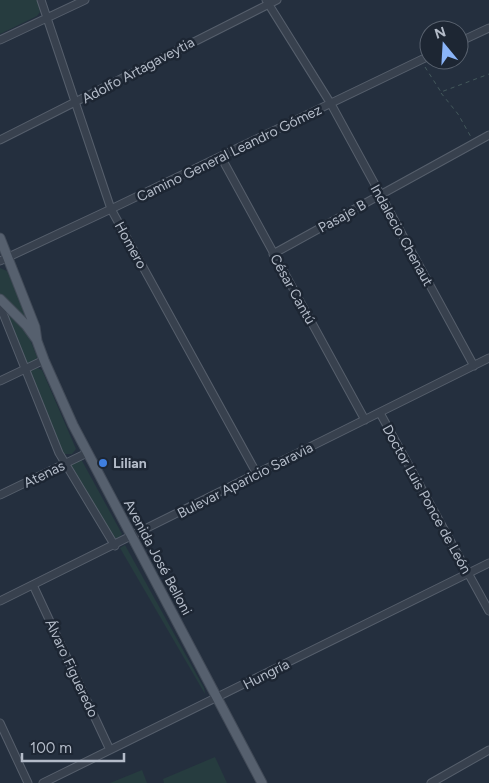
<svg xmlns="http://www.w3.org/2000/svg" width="489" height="783" font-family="Figtree,sans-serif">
	<rect width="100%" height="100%" fill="#242f3e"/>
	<path fill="#263c3f" d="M0 0H38L40 12 37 16 0 34Z
		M0 268 7 271 35 334 23 315 0 295Z
		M6 313 27 332 37 357 36 361 27 365Z
		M37 368 42 370 76 449 72 454H64L61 451 29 372Z
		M81 459 122 534 117 540H114L70 466Z
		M125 545 204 688 205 694 120 548Z
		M215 757 227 783H164L163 779Z
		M142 770 147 783H110Z"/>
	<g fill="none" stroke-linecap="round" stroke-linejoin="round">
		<g stroke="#565f6c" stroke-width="9">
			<path id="minor" d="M41 0 111 209 257 474
				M266 0 331 104 474 366
				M0 40 85 0
				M459 42 489 28
				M0 140 277 0
				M221 157 365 420
				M273 254 489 135
				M0 261 111 209 429 56
				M0 306 59 453 115 546
				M0 381 44 360
				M380 413 489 611
				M0 495 87 453
				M33 585 110 750
				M0 601 489 358
				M0 723 28 783
				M43 783 489 563
				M431 783 489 750"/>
		</g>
		<g stroke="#414a57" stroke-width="11">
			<path id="major" d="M0 238 35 327 37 341 44 360 73 425 262 783
				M0 299 26 325 36 339"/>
		</g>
		<path stroke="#44595c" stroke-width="1" stroke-dasharray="4 4" stroke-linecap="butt" d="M425 67 441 92 489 74
			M441 93 458 114 471 137"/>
		<use href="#minor" stroke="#38414e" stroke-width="7"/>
		<use href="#major" stroke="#56606e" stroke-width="9"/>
	</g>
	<circle fill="#3f7fe0" stroke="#1d2633" stroke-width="2" cx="103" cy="463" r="5"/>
	<g text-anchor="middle" stroke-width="5" stroke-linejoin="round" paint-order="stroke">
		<g font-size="14" fill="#b4bcc9" stroke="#1d2633">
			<text transform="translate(138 70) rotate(-28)" y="5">Adolfo Artagaveytia</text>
			<text transform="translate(229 153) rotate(-26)" y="5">Camino General Leandro Gómez</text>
			<text transform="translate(342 216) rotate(-29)" y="5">Pasaje B</text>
			<text transform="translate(402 235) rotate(61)" y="5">Indalecio Chenaut</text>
			<text transform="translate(131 245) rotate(61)" y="5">Homero</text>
			<text transform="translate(293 289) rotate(61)" y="5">César Cantú</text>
			<text transform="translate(44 474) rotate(-26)" y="5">Atenas</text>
			<text transform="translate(245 480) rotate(-27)" y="5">Bulevar Aparicio Saravia</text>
			<text transform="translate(427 499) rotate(61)" y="5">Doctor Luis Ponce de León</text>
			<text transform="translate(158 557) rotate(62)" y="5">Avenida José Belloni</text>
			<text transform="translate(72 668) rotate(65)" y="5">Álvaro Figueredo</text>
			<text transform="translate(266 674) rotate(-27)" y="5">Hungría</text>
		</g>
		<g font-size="14" font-weight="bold" fill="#b4bcc9" stroke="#1d2633" text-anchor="start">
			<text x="113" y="468">Lilian</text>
		</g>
	</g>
	<g transform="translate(444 45) rotate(342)"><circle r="24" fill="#1d2633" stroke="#59626f"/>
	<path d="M0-4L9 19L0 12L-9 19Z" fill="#8ab4f8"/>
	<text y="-8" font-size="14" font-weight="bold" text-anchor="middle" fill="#b4bcc9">N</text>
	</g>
	<path d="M22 753v8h102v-8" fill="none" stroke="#b4bcc9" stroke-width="2.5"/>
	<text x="30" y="753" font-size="15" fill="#b4bcc9" stroke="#1d2633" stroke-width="4" paint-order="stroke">100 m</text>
</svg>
